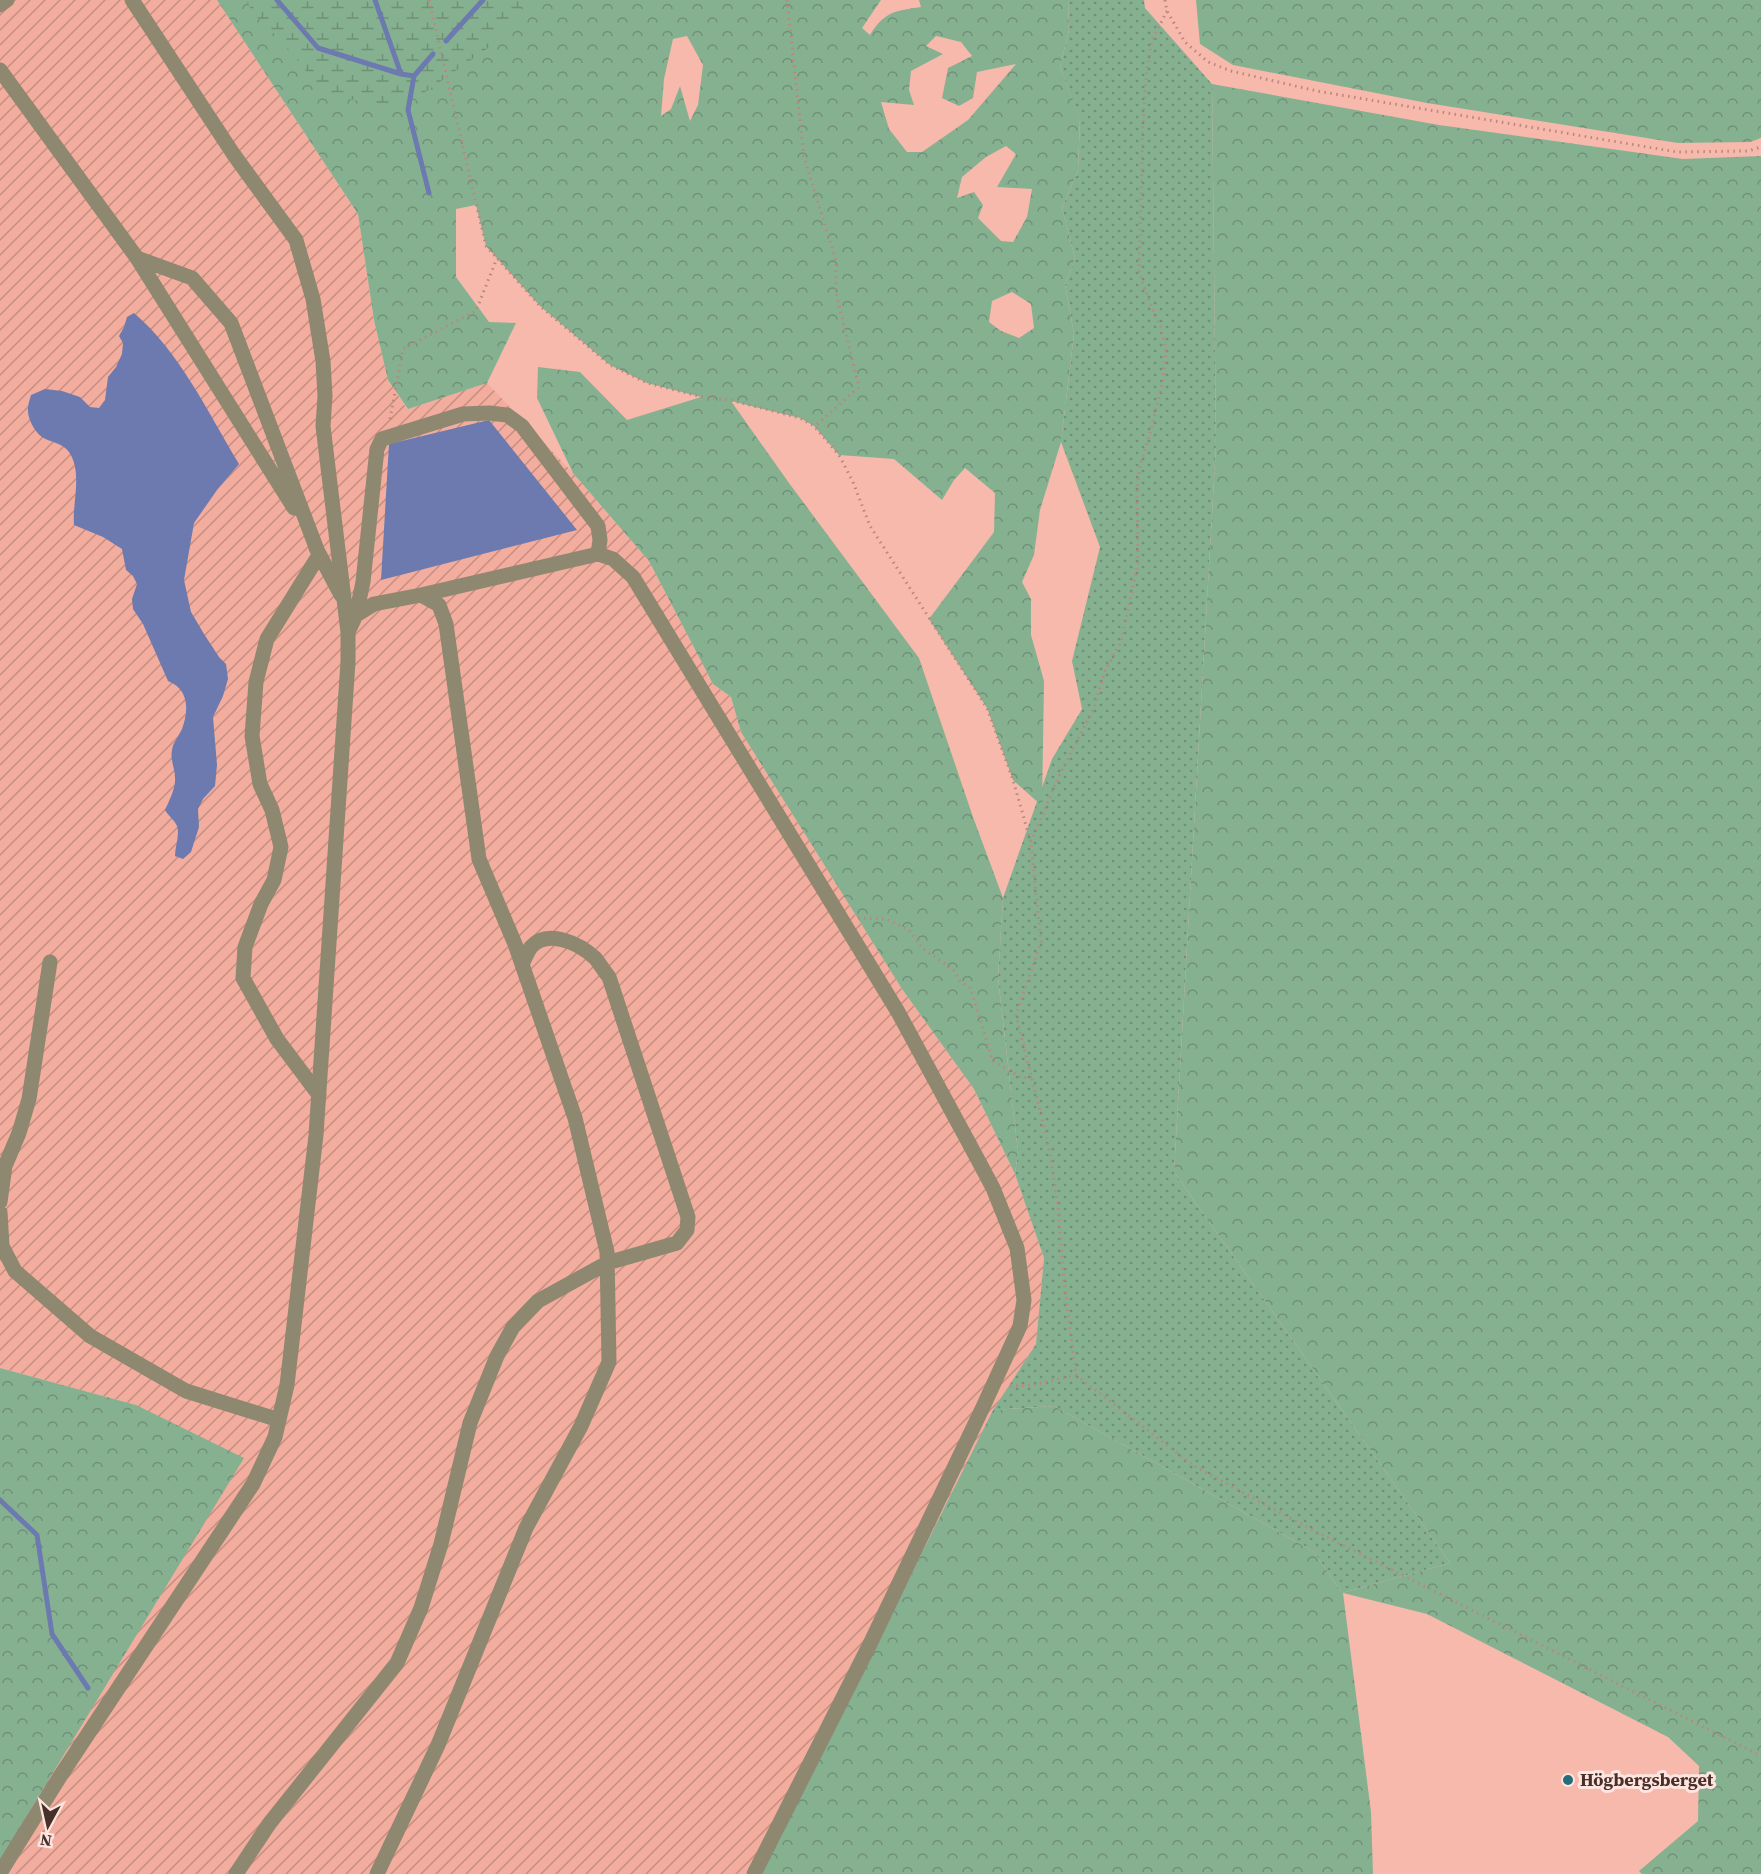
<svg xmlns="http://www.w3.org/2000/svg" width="1761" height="1874" font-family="'Source Serif 4',serif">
	<defs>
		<pattern id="industrial-furrows" width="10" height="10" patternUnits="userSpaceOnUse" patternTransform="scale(1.5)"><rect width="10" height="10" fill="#f2ad9e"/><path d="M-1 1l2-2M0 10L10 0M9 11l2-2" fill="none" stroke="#c68d81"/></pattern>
		<pattern id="grass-dots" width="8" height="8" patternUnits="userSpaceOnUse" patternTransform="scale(1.5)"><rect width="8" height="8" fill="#86b191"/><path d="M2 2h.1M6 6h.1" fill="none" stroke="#709077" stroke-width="1.8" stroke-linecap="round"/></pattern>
		<pattern id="forest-crowns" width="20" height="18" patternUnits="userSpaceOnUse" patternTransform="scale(1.5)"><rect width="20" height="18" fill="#86b191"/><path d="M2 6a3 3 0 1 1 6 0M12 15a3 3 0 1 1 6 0" fill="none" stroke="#709077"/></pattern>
		<pattern id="wetland-marsh" width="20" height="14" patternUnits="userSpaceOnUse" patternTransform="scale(1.5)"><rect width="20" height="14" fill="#86b191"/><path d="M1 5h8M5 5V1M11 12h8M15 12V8" fill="none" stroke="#709077"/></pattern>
	</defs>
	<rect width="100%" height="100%" fill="#f7b9ac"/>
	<path fill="url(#industrial-furrows)" d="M0 0H217L358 214 374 320 388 380 407 409 487 383 573 473 649 561 713 684 731 697 741 732 902 989 974 1089 1015 1174 1044 1258 1036 1344 993 1410 762 1874H0V1860L136 1405 0 1368Z"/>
	<path fill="url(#grass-dots)" d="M1068 0H1144L1145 8 1212 84 1216 445 1174 1172 1450 1563 1342 1593 1313 1551 1054 1406 993 1410 1036 1344 1044 1258 1015 1174 1018 1152 998 978 1003 898 1052 759 1082 709 1072 661 1100 547 1061 442 1074 334 1065 284 1075 258 1062 208 1078 170 1080 119 1060 67 1069 30Z"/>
	<path fill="url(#forest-crowns)" fill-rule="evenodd" d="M217 0H881L862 28 870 35C885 11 895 11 921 7L919 0H1068L1069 30 1060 67 1080 118 1078 170 1062 208 1075 258 1065 284 1074 334 1061 442 1040 510 1034 555 1022 582 1031 599V635L1044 681 1042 806 1013 780 987 708 929 619 994 532 995 493 965 468 954 480 942 500 894 459 839 455 814 426 800 418 731 401 789 483 919 658 973 817 1003 898 998 978 1018 1152 1015 1174 974 1089 902 989 741 732 731 697 713 684 649 561 573 473 537 398 538 367 580 372 627 420 701 397 647 383 610 365 540 306 486 246 476 205 456 209V277L489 322 516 323 487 383 408 409 388 380 374 320 358 214ZM687 36 703 65 698 105 690 121 680 86 671 109 661 116 664 79 673 39ZM936 36 961 42 972 56 948 68 942 98 959 106 973 98 977 72 1016 64 968 120 922 152H907L889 129 881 102 914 105 909 90 911 71 943 54 926 46ZM1006 146 1016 154 997 187 1032 189 1027 217 1013 242 1001 241 978 218 983 205 974 192 957 198 962 177 986 157ZM1012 292 1031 304 1034 328 1019 338 1001 331 989 322 992 301Z
		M1196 0H1761V138L1750 142 1678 143 1427 103 1233 65 1200 44Z
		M1212 84 1439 125 1683 159 1761 156V1874H1642L1639 1871 1698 1821 1699 1766 1668 1737 1427 1614 1343 1593 1371 1812 1373 1874H762L993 1410 1054 1406 1313 1551 1342 1593 1450 1563 1174 1172 1216 445Z
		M0 1368 136 1405 244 1458 0 1860Z"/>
	<path fill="url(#wetland-marsh)" d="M246 0H528L488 48 421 95 379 105 324 94 284 43 254 14Z"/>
	<path fill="#6c7aaf" d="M134 313C179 351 209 414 239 464L217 490 194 523 184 580 191 612 204 634 219 657 226 664 228 679 223 696 213 717 217 765 215 786 203 799 198 809 199 827 191 852 183 859 175 856C175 846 180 835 177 826 175 821 168 815 165 810 169 801 176 788 175 778 175 768 170 760 172 750 173 742 179 736 182 729 189 710 189 689 168 681L143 624 133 609 132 599 137 584 133 576 126 570 122 549 103 537 74 525C72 502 83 473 69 452 63 443 49 442 42 437 34 431 27 418 28 408 28 404 30 399 31 395L45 389 62 391 80 397 90 407 99 408 105 400 108 377 116 367 122 354 123 343 119 336 124 327 127 317Z
		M489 420 577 530 381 580 389 444Z"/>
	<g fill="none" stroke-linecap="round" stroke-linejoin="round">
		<path stroke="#6c7aaf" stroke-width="5" d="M277 0 318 48 401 74
			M375 0 401 74 414 76 408 110 429 193
			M446 41 483 0
			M414 76 433 54
			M0 1500 37 1535 52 1634 88 1688"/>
		<path stroke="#b8877d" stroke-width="3" stroke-dasharray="1.5 4.5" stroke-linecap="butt" d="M429 0 486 246 540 306 610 365 647 383 702 397 730 400 800 418 814 426 839 455 853 482 870 526 987 708 1013 780 1031 843 1041 942 1016 1015 1049 1147 1058 1206 1064 1282 1076 1375 1194 1466 1303 1525 1761 1756
			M787 0 804 157 836 261V293L859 387 815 426
			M1165 0 1167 11 1185 42 1208 62 1231 71 1317 91 1677 152 1748 151 1761 147
			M390 419 403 349 476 311 497 258
			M1031 842 1059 776 1093 710 1105 671 1121 642 1138 563 1137 488 1140 466 1151 430 1163 380 1166 351 1161 327 1150 303 1139 272 1143 123 1147 67 1152 40 1167 11
			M858 918 886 919 909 930 922 948 955 971 960 981 970 988 993 1061 1022 1078 1032 1077
			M1010 1386 1033 1385 1076 1375"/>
		<path stroke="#8f8871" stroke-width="15" d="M132 0 234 155 296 240 313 299 323 361 325 396 323 426 348 632
			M0 5 7 0
			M0 70 137 258 294 508
			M137 258 192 278 231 323 319 555 267 639 256 682 252 736 260 784 272 810 281 847 274 880 261 904 245 947 243 978 277 1039 319 1095
			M316 548 341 595
			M356 615 363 582 377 449 382 439 463 414 489 413 507 415 522 426 598 526 600 540 598 554
			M0 1202 5 1166 19 1133 29 1099 50 962
			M0 1212 2 1246 15 1271 90 1336 186 1391 279 1420
			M0 1873 59 1778 253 1484 275 1437 287 1385 316 1135 348 662V632L356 615 374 604 421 595 598 554 613 559 633 577 898 1012 977 1158 993 1188 1017 1248 1024 1300 1020 1326 983 1407 870 1644 754 1874
			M236 1874 269 1824 397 1663 421 1608 441 1544 470 1423 497 1356 513 1327 538 1301 607 1263 677 1243 687 1230 688 1217 609 977C604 971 600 964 595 958 580 944 548 928 531 947 527 952 525 959 522 964
			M377 1874 438 1745 526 1528 581 1426 609 1362 607 1252 575 1118 515 944 479 859 446 624 439 605 421 595"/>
	</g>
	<circle fill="#256d7a" stroke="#ffe4df" stroke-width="2" cx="1568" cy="1780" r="6"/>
	<g text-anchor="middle" stroke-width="6" stroke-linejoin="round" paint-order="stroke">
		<g font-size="18" font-weight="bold" fill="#48302a" stroke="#ffe4df" text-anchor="start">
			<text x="1580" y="1786">Högbergsberget</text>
		</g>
	</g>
	<g transform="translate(48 1826) rotate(188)" stroke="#ffe4df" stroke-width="4.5" paint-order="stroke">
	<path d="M0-4.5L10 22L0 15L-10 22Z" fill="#48302a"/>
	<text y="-9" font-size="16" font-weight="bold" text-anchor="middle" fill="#48302a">N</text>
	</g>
</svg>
